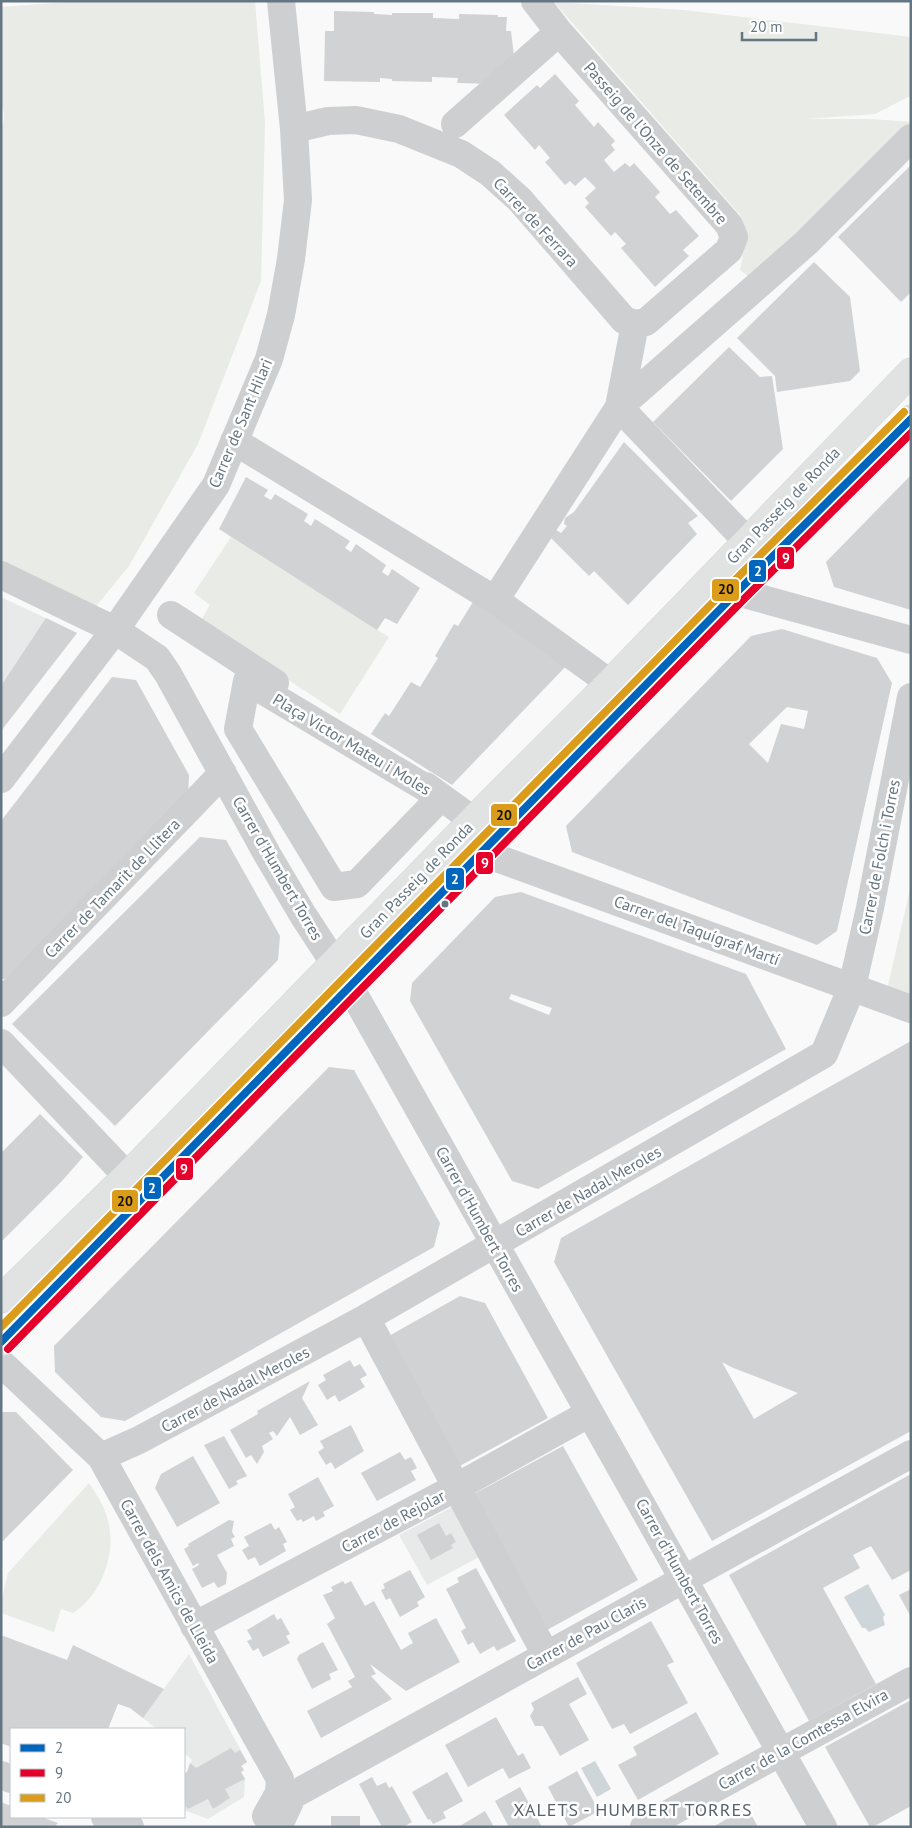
<svg xmlns="http://www.w3.org/2000/svg" width="912" height="1828" font-family="'PT Sans',sans-serif">
	<rect width="100%" height="100%" fill="#f9f9f9"/>
	<path fill="#e8e9e9" d="M1 597 77 633 1 731Z
		M452 1507 479 1557 427 1585 399 1535Z
		M189 1654 247 1762 241 1766 244 1770 241 1772 245 1779 244 1797 208 1819 184 1810V1774L187 1772 192 1760 184 1753V1729H157L143 1718Z"/>
	<path fill="#e8ebe6" d="M80 1H255L265 123 261 281 198 444 129 566 93 610 1 567V129C6 120 4 111 1 102V7Z
		M554 2 684 10 911 37 910 96 875 114 806 119H871L911 122V128L753 280 740 270 745 244 741 216Z
		M231 537 389 637 340 714 200 622 210 605 194 593Z
		M911 885V1005L887 990Z
		M89 1483C97 1495 105 1507 108 1521 117 1554 101 1595 73 1613L61 1609 54 1632 1 1613V1603L8 1573Z"/>
	<path fill="#ced6d9" d="M868 1584 885 1615 883 1617 885 1625 869 1632 865 1628H862L844 1597Z
		M595 1761 611 1789 597 1797 581 1768Z"/>
	<path fill="#d0d2d3" fill-rule="evenodd" d="M334 11 374 12V14L392 15V13H433V18L459 19V14L498 15V17H507L506 31H511L515 65 496 84 457 83 458 78 432 77V82L392 81V79L380 78V82L324 81 325 31H334Z
		M555 74 579 101 575 105 594 127 598 122 615 141 611 145 615 150 604 160 614 172 625 163 630 167 634 163 660 192 655 197 670 214 676 210 699 236 683 250 689 256 655 287 621 248 626 244 615 232 611 236 585 207 589 203 585 198 596 188 585 177 575 186 570 181 565 185 545 162 550 158 539 145 535 150 504 115 537 85 540 88Z
		M911 165V292L901 302 838 237Z
		M814 262 850 297 860 371 850 381 777 392 775 376 737 338Z
		M729 347 760 377 772 376 783 449 731 501 653 422Z
		M624 442 698 516 688 523 697 534 628 605 594 571 589 576 550 537 556 530 561 533 567 526 564 524 565 518 574 512Z
		M911 475V610L834 587 826 562Z
		M246 477 268 490 264 496 271 500 275 494 308 514 304 521 311 526 315 519 350 541 345 548 351 552 356 544 386 565 382 572 388 576 392 569 420 588 397 624 385 618 377 630 219 529Z
		M473 602 569 663 452 785 371 734 385 713 389 716 411 682 420 687 438 658 435 656 454 624 458 626Z
		M46 618 77 633 1 731V686Z
		M782 629 877 658 892 683 837 931 817 945 572 852 566 826 751 636ZM787 707 808 711 804 729 781 724 768 763 749 744Z
		M112 677 136 680 189 775 188 797 5 979H1V821Z
		M200 837 226 840 280 936 278 960 115 1126 12 1024Z
		M521 892 746 974 786 1049 538 1189 512 1181 410 1001 412 983 495 897ZM511 994 552 1008 549 1015 509 999Z
		M911 1041V1431L712 1541 554 1262 561 1238ZM722 1362 731 1367 798 1393 754 1419Z
		M329 1067 354 1070 440 1223 434 1247 125 1421 101 1417 55 1372 54 1346Z
		M40 1114 83 1157 62 1181 1 1242V1153Z
		M460 1296 485 1303 548 1418 456 1468 387 1337Z
		M350 1360 354 1367 360 1364 367 1375 360 1379 365 1387 339 1402 335 1395 327 1400 318 1385 326 1380 323 1375Z
		M310 1381 302 1398 318 1425 300 1435 290 1417 277 1436 273 1431 269 1433 273 1439 262 1446 264 1452 257 1464 251 1455 246 1458 230 1430 258 1414 257 1411Z
		M1 1412H16L73 1470 1 1543Z
		M351 1425 364 1451 335 1469 331 1462 326 1465 318 1452 324 1448 320 1441Z
		M224 1436 247 1476 236 1481 238 1484 229 1489 204 1445Z
		M563 1446 638 1580 547 1630 472 1495Z
		M400 1452 405 1460 411 1457 417 1468 411 1471 416 1480 377 1501 361 1473Z
		M193 1456 220 1503 177 1527 155 1488 161 1474Z
		M911 1474V1570L892 1580 871 1546 853 1555 860 1568 823 1588 876 1684 809 1721 729 1575Z
		M318 1477 334 1506 323 1512 325 1516 316 1521 314 1516 303 1522 301 1519 297 1521 290 1510 295 1507 288 1494Z
		M229 1520 234 1521 232 1532 235 1537 231 1539 234 1546 217 1555 227 1573 226 1584 218 1588 214 1582 202 1588 192 1569 199 1565 198 1563 193 1566 184 1549 189 1546 188 1544Z
		M271 1523 275 1530 279 1527 287 1542 283 1544 286 1551 260 1566 255 1557 248 1560 242 1550 249 1546 244 1537Z
		M439 1523 446 1536 451 1533 456 1542 451 1545 453 1548 431 1560 417 1535Z
		M476 1568 516 1641 497 1651 494 1646 480 1654 473 1642 468 1645 461 1631 466 1628 446 1589 459 1582 457 1578Z
		M410 1570 425 1597 417 1602 419 1606 400 1617 390 1598 386 1600 381 1590 385 1588 383 1584Z
		M343 1581 345 1584 351 1581 365 1606 374 1601 401 1650 413 1643 408 1633 436 1618 460 1662 406 1691 370 1664 376 1674 371 1676 392 1699 321 1738 307 1711 352 1687 348 1681 355 1677 327 1624 335 1618 323 1595 333 1591 331 1587Z
		M911 1589V1617L899 1595Z
		M274 1614 277 1620 281 1618 290 1634 286 1636 290 1643 263 1657 258 1648 253 1651 247 1641 252 1639 247 1630Z
		M651 1621 674 1662 667 1665 688 1703 630 1734 624 1724 612 1729 576 1663Z
		M1 1635 67 1660 73 1645 164 1689 143 1718 130 1708 118 1704 108 1729H11V1747L1 1743Z
		M323 1642 338 1670 329 1674 331 1679 312 1689 297 1659 299 1655Z
		M578 1677 587 1694 569 1704 589 1740 560 1756 543 1726H535L530 1716 534 1709 531 1703Z
		M911 1700V1806L873 1827H870L825 1747Z
		M696 1712 719 1754 638 1800 618 1765 637 1755 633 1747Z
		M496 1717 518 1756 523 1753 531 1768 509 1779 503 1768 468 1787 445 1745Z
		M231 1748 235 1753 240 1750 247 1762 241 1766 244 1770 241 1772 245 1779 225 1789 230 1798 213 1809 208 1799 188 1809 184 1804V1774L187 1772 190 1763 196 1768Z
		M577 1771 599 1811 569 1827 548 1787Z
		M447 1772 463 1801 443 1812 446 1818 433 1824 430 1819 428 1820 412 1792Z
		M372 1777 377 1786 386 1782 389 1788 392 1786 412 1822 403 1827H382L359 1784Z
		M520 1787 542 1827H509L495 1801Z
		M1 1802 11 1806V1817H41L58 1823 54 1827H1Z
		M747 1807 758 1827H713Z
		M485 1811 494 1827H458Z
		M331 1816H360V1827H331Z"/>
	<g fill="none" stroke-linecap="round" stroke-linejoin="round">
		<g stroke="#d5d6d7" stroke-width="29">
			<path id="major" d="M1 1299 127 1176 473 820 610 683 911 372
				M1 1342 737 592 911 419"/>
		</g>
		<path stroke="#cecfd0" stroke-width="28" d="M455 124 559 32
			M294 129 328 121 356 120 399 129 461 154 490 173 520 200 624 320 635 324 646 322 729 250 734 237 729 225 559 32 535 1
			M635 324 619 407 747 541
			M234 441 495 600 610 683
			M1 575 115 630 157 658 168 674 267 854 303 915 350 987 823 1827
			M737 592 911 640
			M495 600 619 407 806 243 911 138
			M171 615 275 683
			M247 681 441 797 357 884 334 887 238 729Z
			M1 779 115 630 216 485 269 359 281 315 291 259 298 200 294 129 281 1
			M426 786 473 820
			M483 853 911 1009
			M1 1003 223 773
			M1 1043 127 1176
			M366 1318 546 1655
			M1 1363 101 1457 280 1779 279 1793 266 1816
			M101 1457 139 1440 366 1318 824 1054 852 987 870 908 911 697
			M194 1626 455 1488 590 1413
			M1 1775 11 1779
			M105 1817 130 1827
			M278 1827 293 1795 911 1454
			M644 1827 911 1681"/>
		<use href="#major" stroke="#e1e2e2" stroke-width="28"/>
		<g stroke="#fff" stroke-width="11">
			<path id="bus-1" d="M1 1342 737 592 911 419"/>
		</g>
		<g stroke="#fff" stroke-width="11">
			<path id="bus-2" d="M8 1349 744 599 911 433"/>
		</g>
		<g stroke="#fff" stroke-width="11">
			<path id="bus-3" d="M1 1327 730 585 904 412"/>
		</g>
		<use href="#bus-1" stroke="#0065bd" stroke-width="8"/>
		<use href="#bus-2" stroke="#e4002b" stroke-width="8"/>
		<use href="#bus-3" stroke="#da9c1a" stroke-width="8"/>
	</g>
	<circle fill="#657683" stroke="#fff" stroke-width="2" cx="445" cy="904" r="4.5"/>
	<g text-anchor="middle" stroke-width="5" stroke-linejoin="round" paint-order="stroke">
		<g font-size="16" fill="#657683" stroke="#fff">
			<text transform="translate(656 143) rotate(49)" y="6">Passeig de l'Onze de Setembre</text>
			<text transform="translate(536 222) rotate(47)" y="6">Carrer de Ferrara</text>
			<text transform="translate(240 423) rotate(-67)" y="6">Carrer de Sant Hilari</text>
			<text transform="translate(783 505) rotate(-46)" y="6">Gran Passeig de Ronda</text>
			<text transform="translate(352 744) rotate(31)" y="6">Plaça Victor Mateu i Moles</text>
			<text transform="translate(879 857) rotate(-79)" y="6">Carrer de Folch i Torres</text>
			<text transform="translate(278 868) rotate(60)" y="6">Carrer d'Humbert Torres</text>
			<text transform="translate(416 880) rotate(-46)" y="6">Gran Passeig de Ronda</text>
			<text transform="translate(112 888) rotate(-46)" y="6">Carrer de Tamarit de Llitera</text>
			<text transform="translate(697 930) rotate(20)" y="6">Carrer del Taquígraf Martí</text>
			<text transform="translate(588 1191) rotate(-30)" y="6">Carrer de Nadal Meroles</text>
			<text transform="translate(480 1219) rotate(61)" y="6">Carrer d'Humbert Torres</text>
			<text transform="translate(235 1389) rotate(-28)" y="6">Carrer de Nadal Meroles</text>
			<text transform="translate(393 1521) rotate(-28)" y="6">Carrer de Rejolar</text>
			<text transform="translate(680 1571) rotate(61)" y="6">Carrer d'Humbert Torres</text>
			<text transform="translate(170 1581) rotate(61)" y="6">Carrer dels Amics de Lleida</text>
			<text transform="translate(586 1633) rotate(-29)" y="6">Carrer de Pau Claris</text>
			<text transform="translate(803 1739) rotate(-29)" y="6">Carrer de la Comtessa Elvira</text>
		</g>
		<g font-size="18" letter-spacing="1" fill="#57646e" stroke="#fff">
			<text x="633" y="1816">XALETS - HUMBERT TORRES</text>
		</g>
	</g>
	<g stroke="#fff" stroke-width="2">
		<rect x="776" y="546" width="19" height="24" rx="5" fill="#e4002b"/>
		<rect x="748" y="559" width="19" height="24" rx="5" fill="#0065bd"/>
		<rect x="711" y="578" width="29" height="24" rx="5" fill="#da9c1a"/>
		<rect x="490" y="803" width="28" height="24" rx="5" fill="#da9c1a"/>
		<rect x="475" y="851" width="19" height="24" rx="5" fill="#e4002b"/>
		<rect x="445" y="867" width="20" height="24" rx="5" fill="#0065bd"/>
		<rect x="175" y="1157" width="19" height="24" rx="5" fill="#e4002b"/>
		<rect x="143" y="1176" width="19" height="24" rx="5" fill="#0065bd"/>
		<rect x="111" y="1189" width="28" height="24" rx="5" fill="#da9c1a"/>
	</g>
	<g font-size="14" text-anchor="middle" font-weight="bold" fill="#fff">
		<text x="786" y="563">9</text>
		<text x="758" y="576">2</text>
		<text x="485" y="868">9</text>
		<text x="455" y="884">2</text>
		<text x="184" y="1174">9</text>
		<text x="152" y="1193">2</text>
	</g>
	<g font-size="14" text-anchor="middle" font-weight="bold" fill="#111">
		<text x="726" y="594">20</text>
		<text x="504" y="820">20</text>
		<text x="125" y="1206">20</text>
	</g>
	<rect width="912" height="1828" fill="none" stroke="#657683" stroke-width="5"/>
	<rect x="10" y="1728" width="175" height="90" fill="#ffffff" stroke="#c1c8cd"/>
	<rect x="20" y="1744" width="25" height="8" fill="#0065bd" stroke="#c1c8cd"/>
	<text x="55" y="1753" font-size="15" fill="#657683">2</text>
	<rect x="20" y="1769" width="25" height="8" fill="#e4002b" stroke="#c1c8cd"/>
	<text x="55" y="1778" font-size="15" fill="#657683">9</text>
	<rect x="20" y="1794" width="25" height="8" fill="#da9c1a" stroke="#c1c8cd"/>
	<text x="55" y="1803" font-size="15" fill="#657683">20</text>
	<path d="M742 32v8h74v-8" fill="none" stroke="#657683" stroke-width="2.5"/>
	<text x="750" y="32" font-size="15" fill="#657683" stroke="#ffffff" stroke-width="4" paint-order="stroke">20 m</text>
</svg>
